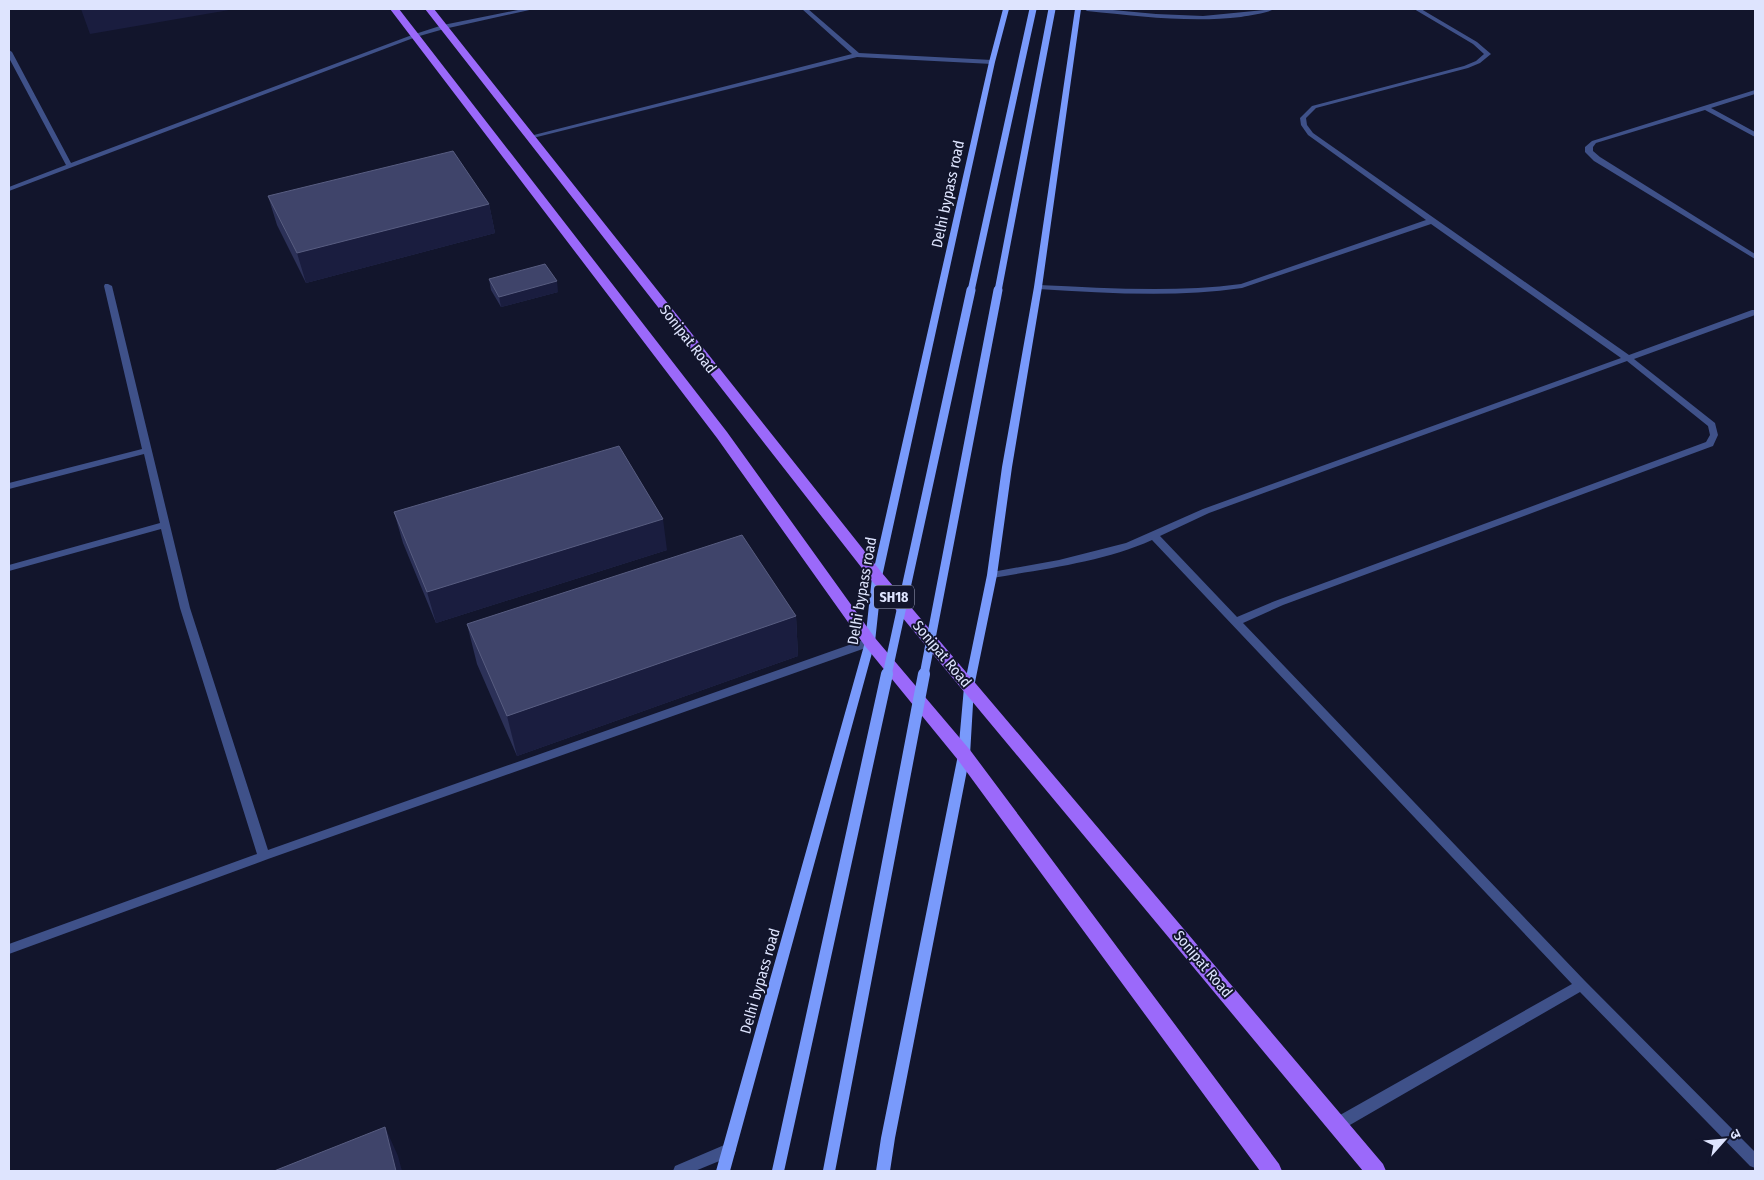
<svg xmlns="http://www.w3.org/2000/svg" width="1764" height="1180" font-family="'Fira Sans Condensed','Noto Sans Devanagari',sans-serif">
	<rect width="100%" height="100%" fill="#12152c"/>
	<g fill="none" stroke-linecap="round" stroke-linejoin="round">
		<path fill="#3f5189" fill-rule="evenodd" d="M523 9H534L444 29 416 37 9 191V187L66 165 9 58V50L12 52 71 163 412 35 443 25Z
			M802 9H808L859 53 992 60 995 62 992 64 857 57 529 139 526 137 852 54Z
			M1084 9H1102L1156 14 1203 16 1274 9C1265 14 1251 15 1241 17 1189 23 1138 16 1087 11Z
			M1414 9H1421L1477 42 1491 54 1480 63 1468 68 1316 108 1306 118 1307 125 1313 133 1629 355 1752 310H1755V315L1634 359 1715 423 1718 435 1713 446 1283 605 1243 623 1585 981 1755 1152V1168L1750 1166 1580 992 1343 1129 1338 1130 1333 1129 1331 1124 1333 1119 1572 984 1152 540C1103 562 1044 569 992 578L987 575 992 572 1059 560 1126 543 1203 509 1621 358 1431 224 1242 288C1174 298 1106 293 1038 289L1034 287 1038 285C1106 288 1173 293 1241 284L1426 220 1308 135 1301 125 1300 118 1312 106 1464 66 1476 61 1484 54 1473 44ZM1627 361 1708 426 1710 435 1706 442 1275 601 1237 617 1160 536 1209 513Z
			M1755 90V94L1711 108 1755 132V137L1705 110 1596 143 1593 147V151L1600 157 1755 254V259L1594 161 1585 152V147L1592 141Z
			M105 284H108L112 286 190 608 268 850 866 639H874L875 642 874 645 268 859 9 954V944L257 854 180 608 161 529 9 571V565L160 523 144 454 9 489V483L142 449 104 286Z
			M729 1143 734 1145 736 1150 734 1155 695 1171H673L675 1166Z"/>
		<path fill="#799afb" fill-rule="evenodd" d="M1003 9H1009L995 62 882 577 875 642 730 1171H716L865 642 872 577 989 62Z
			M1075 9H1081L1042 287 1012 467 997 575 974 687 970 755 895 1138 890 1171H876L881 1138 958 755 964 687 987 575 1002 467 1034 287Z"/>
		<path fill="#9b69fa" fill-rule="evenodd" d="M390 9H399L727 432 875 638 970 750 1279 1164 1282 1171H1260L958 760 865 646 717 438Z
			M425 9H434L882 573 1383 1164 1386 1171H1363L872 581Z"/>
		<path stroke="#799afb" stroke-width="7" d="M971 291 1033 9
			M998 291 1052 9"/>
		<path stroke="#799afb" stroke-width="9" d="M887 675 971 290
			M924 675 998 290"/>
		<path stroke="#799afb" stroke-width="12" d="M778 1171 887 674
			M829 1171 924 674"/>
	</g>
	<path fill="#2c3158" d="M268 196 489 204 495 233 306 283 277 225Z
		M489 279 558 292 501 307 491 290Z
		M394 512 667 550 436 623 403 543Z
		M796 616 798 656 517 756 477 664 467 624Z"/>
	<path fill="#1a1d3f" d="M81 9H235L90 34Z
		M489 204 495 233 306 283 297 253Z
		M557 281 558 292 501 307 499 297Z
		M663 519 667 550 436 623 427 592Z
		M796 616 798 656 517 756 507 716Z
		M385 1127 398 1156 402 1171H396Z"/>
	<path fill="#3f446a" stroke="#585d81" d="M453 151 489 204 297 253 268 196Z
		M545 264 557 281 499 297 489 279Z
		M619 446 663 519 427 592 394 512Z
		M742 535 796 616 507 716 467 624Z
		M385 1127 396 1171H274Z"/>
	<g text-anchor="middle" stroke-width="4" stroke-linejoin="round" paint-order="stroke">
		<rect fill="#12152c" stroke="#a1a6bf" stroke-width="1" x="874" y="585.5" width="40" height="23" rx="4"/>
		<g font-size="14" font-weight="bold" fill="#dee4fe">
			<text x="894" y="602">SH18</text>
		</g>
		<g font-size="15" fill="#dee4fe" stroke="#12152c">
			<text transform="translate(948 194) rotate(-78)" y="5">Delhi bypass road</text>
			<text transform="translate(688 339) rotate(52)" y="5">Sonipat Road</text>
			<text transform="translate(862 591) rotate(-80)" y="5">Delhi bypass road</text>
			<text transform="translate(942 654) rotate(50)" y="5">Sonipat Road</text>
			<text transform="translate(1203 964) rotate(50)" y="5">Sonipat Road</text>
			<text transform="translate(760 981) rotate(-74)" y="5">Delhi bypass road</text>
		</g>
	</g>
	<rect width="1764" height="1180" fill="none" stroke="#dee4fe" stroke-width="20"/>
	<g transform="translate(1724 1140) rotate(63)" stroke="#12152c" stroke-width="4" paint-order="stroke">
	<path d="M0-4L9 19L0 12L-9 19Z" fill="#dee4fe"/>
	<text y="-8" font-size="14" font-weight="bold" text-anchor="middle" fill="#dee4fe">उ</text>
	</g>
</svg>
